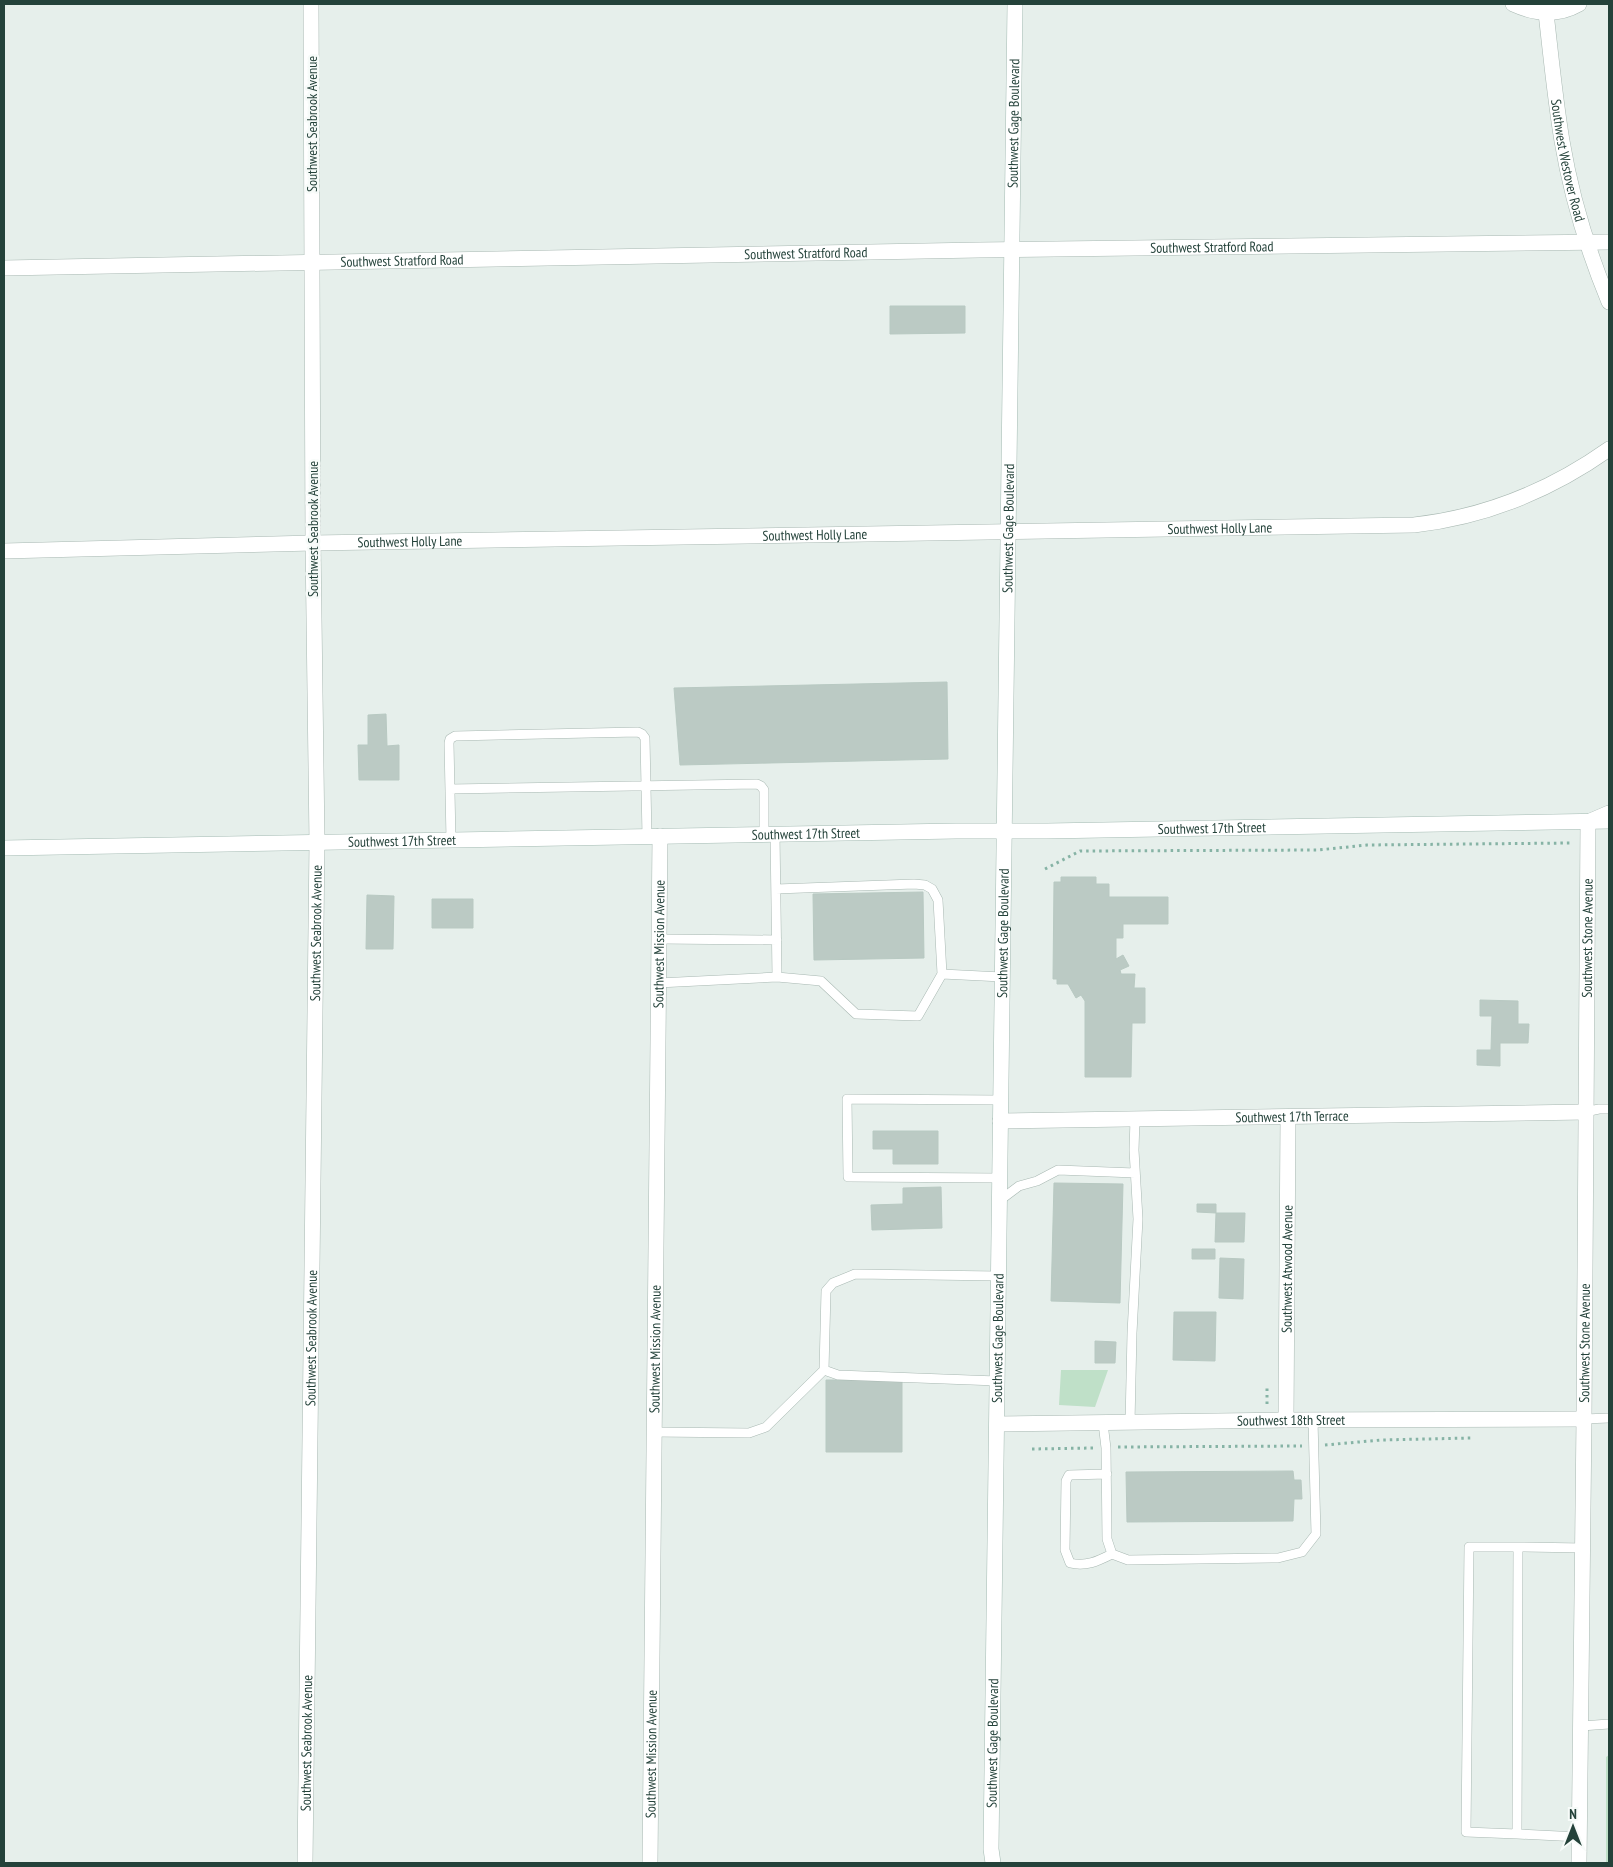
<svg xmlns="http://www.w3.org/2000/svg" width="1613" height="1867" font-family="'PT Sans Narrow',sans-serif">
	<rect width="100%" height="100%" fill="#e6efeb"/>
	<path fill="#bfe0c8" d="M1061 1370H1108L1095 1407 1059 1405Z
		M1609 1755V1863H1606V1757Z"/>
	<path fill="#bbcac4" stroke="#b8c9c2" d="M890 306H965V333L890 334Z
		M947 682 948 759 680 765 674 688Z
		M386 714 387 746 399 745V780H359L358 745H368V715Z
		M1061 877H1096V884H1109V897H1168V924H1123V938H1116V959L1123 955 1129 966 1120 970 1121 974H1135L1134 988H1145V1023H1132L1131 1077H1085V1001L1081 995 1076 998 1068 984H1057V979H1053L1054 882H1061Z
		M923 892 924 958 814 960 813 894Z
		M367 895 394 896 393 949H366Z
		M432 899H473V928H432Z
		M1480 1000 1518 1001V1024H1529L1528 1043H1500V1066L1477 1065V1050H1491L1492 1016H1480Z
		M873 1131H938V1164H893V1149H873Z
		M1054 1183 1123 1184 1120 1303 1051 1301Z
		M941 1187 942 1228 872 1230 871 1205 903 1204V1188Z
		M1197 1204H1216V1213L1197 1212Z
		M1216 1213H1245L1244 1242H1215Z
		M1192 1249H1215V1259H1192Z
		M1220 1258 1244 1259 1243 1299 1219 1298Z
		M1174 1312H1216L1215 1361 1173 1360Z
		M1095 1341 1116 1342 1115 1363H1095Z
		M826 1380H902V1452H826Z
		M1293 1471 1294 1480H1301L1302 1499H1294L1293 1521 1127 1522 1126 1472Z"/>
	<g fill="none" stroke-linecap="round" stroke-linejoin="round">
		<g stroke="#a8b8b2" stroke-width="10">
			<path id="service" d="M450 789 757 784 761 786 764 790V834
				M775 834 777 977
				M451 840 449 743 450 739 455 736 638 732 642 734 645 738 647 836
				M659 939 777 940
				M942 974 1002 977
				M658 983 777 977 821 981 856 1014 918 1016 942 974 938 900 932 889 925 885 914 884 776 889
				M1585 1112 1599 1109H1609
				M999 1178 848 1177 847 1099 1000 1100
				M999 1201 1019 1186 1037 1181 1058 1170 1135 1173
				M997 1381 838 1375 824 1370 826 1291 833 1283 855 1274 998 1276
				M1584 1419 1609 1418
				M1103 1423 1106 1448 1107 1539 1112 1554 1128 1560 1278 1558 1302 1552 1316 1534 1313 1420
				M1130 1423 1132 1333 1138 1219 1134 1150 1135 1119
				M653 1432 749 1433 766 1427 824 1370
				M1107 1474 1069 1475 1066 1481 1065 1550 1070 1563C1086 1567 1098 1561 1112 1554
				M1581 1726 1609 1724
				M1517 1834 1466 1832 1469 1547H1518
				M1579 1837 1517 1834 1518 1547 1583 1548"/>
		</g>
		<g stroke="#a8b8b2" stroke-width="16">
			<g id="minor">
				<path d="M1513 4C1535 14 1558 16 1579 4"/>
				<path id="s1" d="M1546 13C1551 56 1555 99 1562 141 1571 195 1588 251 1609 302"/>
				<path id="s2" d="M4 268 979 250 1609 242"/>
				<path id="s3" d="M4 551 313 543 1414 525C1485 517 1551 490 1609 449"/>
				<path id="s4" d="M1000 1121 1585 1112"/>
				<path id="s5" d="M1286 1420 1288 1117"/>
				<path id="s6" d="M997 1424 1286 1420 1584 1419"/>
				<path id="s7" d="M305 1863 317 842 313 543 311 4"/>
				<path id="s8" d="M650 1863 660 836"/>
				<path id="s9" d="M1579 1863 1584 1419 1588 822 1609 813"/>
			</g>
		</g>
		<g stroke="#a4bbb3" stroke-width="16">
			<g id="secondary">
				<path id="s10" d="M4 848 956 831H1047L1609 821"/>
				<path id="s11" d="M993 1863 991 1849 1015 4"/>
			</g>
		</g>
		<path stroke="#86b3a5" stroke-width="3" stroke-dasharray="2.5 4" stroke-linecap="butt" d="M1045 869 1080 851 1318 850 1367 845 1572 843
			M1267 1404V1388
			M1325 1445 1381 1440 1471 1438
			M1118 1447 1302 1446
			M1032 1449 1094 1448"/>
		<use href="#service" stroke="#fff" stroke-width="9"/>
		<use href="#minor" stroke="#fff" stroke-width="15"/>
		<use href="#secondary" stroke="#fff" stroke-width="15"/>
	</g>
	<g text-anchor="middle" stroke-width="5" stroke-linejoin="round" paint-order="stroke">
		<g font-size="14" fill="#24423a" stroke="#f7fbf9">
			<text transform="translate(312 124) rotate(-90)" y="5">Southwest Seabrook Avenue</text>
			<text dy="5" stroke="none"><textPath href="#s11" startOffset="1740">Southwest Gage Boulevard</textPath></text>
			<text dy="5" stroke="none"><textPath href="#s1" startOffset="149">Southwest Westover Road</textPath></text>
			<text dy="5" stroke="none"><textPath href="#s2" startOffset="1208">Southwest Stratford Road</textPath></text>
			<text dy="5" stroke="none"><textPath href="#s2" startOffset="802">Southwest Stratford Road</textPath></text>
			<text dy="5" stroke="none"><textPath href="#s2" startOffset="398">Southwest Stratford Road</textPath></text>
			<text transform="translate(313 529) rotate(-90)" y="5">Southwest Seabrook Avenue</text>
			<text dy="5" stroke="none"><textPath href="#s11" startOffset="1335">Southwest Gage Boulevard</textPath></text>
			<text dy="5" stroke="none"><textPath href="#s3" startOffset="1216">Southwest Holly Lane</textPath></text>
			<text dy="5" stroke="none"><textPath href="#s3" startOffset="811">Southwest Holly Lane</textPath></text>
			<text dy="5" stroke="none"><textPath href="#s3" startOffset="406">Southwest Holly Lane</textPath></text>
			<text dy="5" stroke="none"><textPath href="#s10" startOffset="1208">Southwest 17th Street</textPath></text>
			<text dy="5" stroke="none"><textPath href="#s10" startOffset="802">Southwest 17th Street</textPath></text>
			<text dy="5" stroke="none"><textPath href="#s10" startOffset="398">Southwest 17th Street</textPath></text>
			<text dy="5" stroke="none"><textPath href="#s7" startOffset="930">Southwest Seabrook Avenue</textPath></text>
			<text dy="5" stroke="none"><textPath href="#s11" startOffset="930">Southwest Gage Boulevard</textPath></text>
			<text dy="5" stroke="none"><textPath href="#s9" startOffset="925">Southwest Stone Avenue</textPath></text>
			<text dy="5" stroke="none"><textPath href="#s8" startOffset="919">Southwest Mission Avenue</textPath></text>
			<text dy="5" stroke="none"><textPath href="#s4" startOffset="292">Southwest 17th Terrace</textPath></text>
			<text dy="5" stroke="none"><textPath href="#s5" startOffset="151">Southwest Atwood Avenue</textPath></text>
			<text dy="5" stroke="none"><textPath href="#s7" startOffset="525">Southwest Seabrook Avenue</textPath></text>
			<text dy="5" stroke="none"><textPath href="#s11" startOffset="525">Southwest Gage Boulevard</textPath></text>
			<text dy="5" stroke="none"><textPath href="#s9" startOffset="520">Southwest Stone Avenue</textPath></text>
			<text dy="5" stroke="none"><textPath href="#s8" startOffset="514">Southwest Mission Avenue</textPath></text>
			<text dy="5" stroke="none"><textPath href="#s6" startOffset="294">Southwest 18th Street</textPath></text>
			<text dy="5" stroke="none"><textPath href="#s7" startOffset="120">Southwest Seabrook Avenue</textPath></text>
			<text dy="5" stroke="none"><textPath href="#s11" startOffset="120">Southwest Gage Boulevard</textPath></text>
			<text dy="5" stroke="none"><textPath href="#s8" startOffset="109">Southwest Mission Avenue</textPath></text>
		</g>
	</g>
	<rect width="1613" height="1867" fill="none" stroke="#24423a" stroke-width="10"/>
	<g transform="translate(1573 1827)" stroke="#f7fbf9" stroke-width="4" paint-order="stroke">
	<path d="M0-4L9 19L0 12L-9 19Z" fill="#24423a"/>
	<text y="-8" font-size="14" font-weight="bold" text-anchor="middle" fill="#24423a">N</text>
	</g>
</svg>
